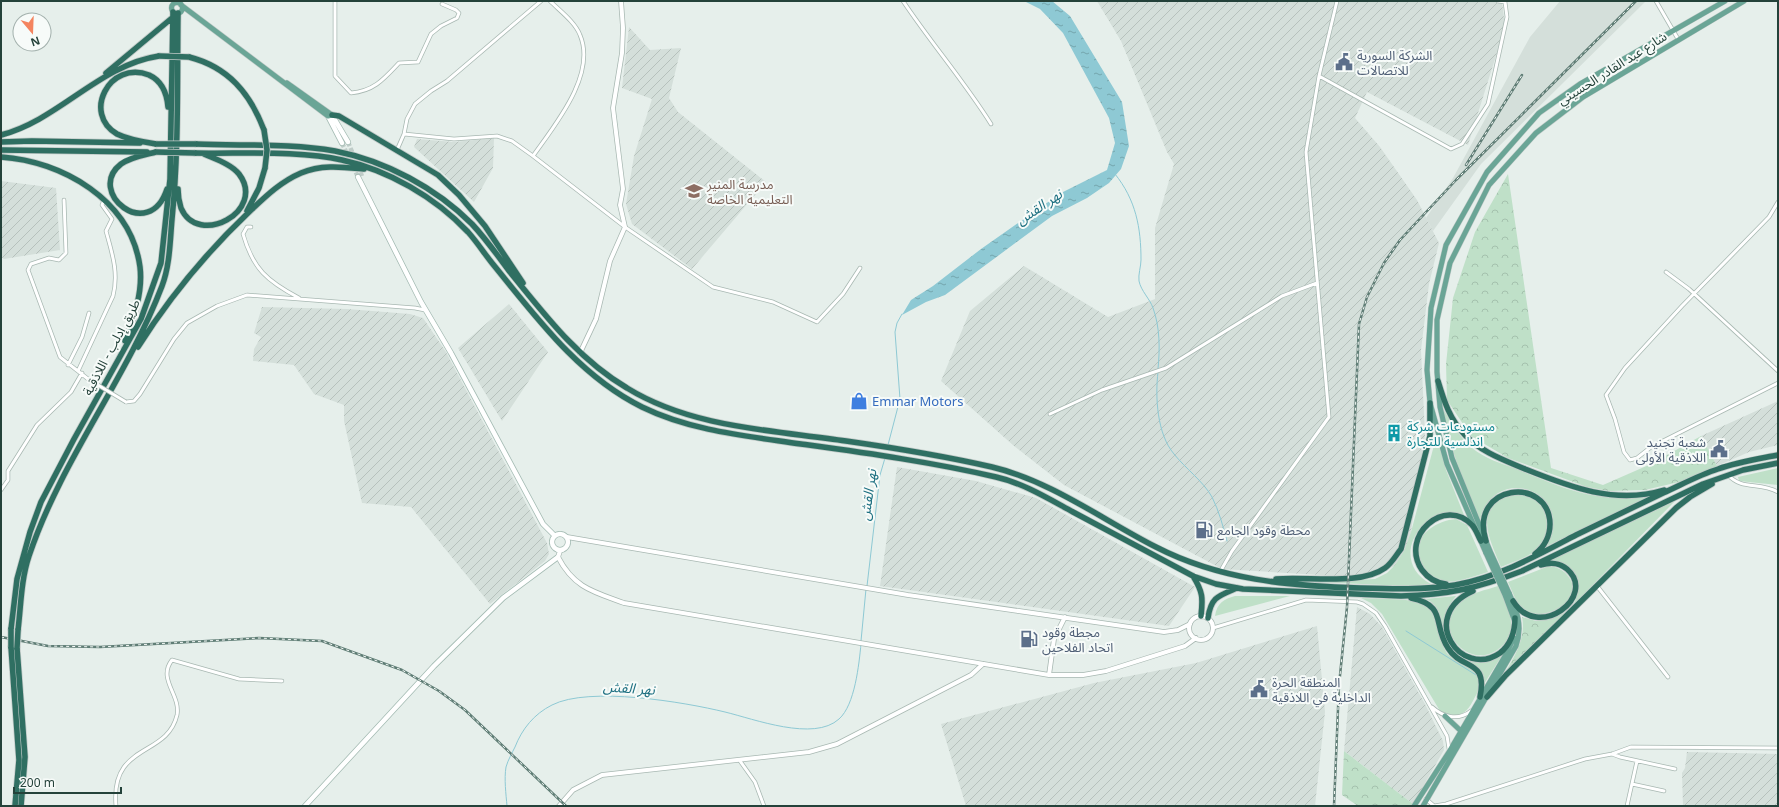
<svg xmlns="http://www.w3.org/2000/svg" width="1779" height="807" font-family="'Noto Sans','Noto Sans Arabic',sans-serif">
	<defs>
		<pattern id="industrial-furrows" width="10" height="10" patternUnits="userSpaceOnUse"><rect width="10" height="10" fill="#d4dfda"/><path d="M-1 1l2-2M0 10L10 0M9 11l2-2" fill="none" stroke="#b6c1bc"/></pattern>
		<pattern id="forest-crowns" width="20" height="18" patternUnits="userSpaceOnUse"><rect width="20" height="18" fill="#bfe0c8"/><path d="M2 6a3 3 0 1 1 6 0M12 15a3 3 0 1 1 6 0" fill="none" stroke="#a4c1ad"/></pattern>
		<pattern id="water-ripples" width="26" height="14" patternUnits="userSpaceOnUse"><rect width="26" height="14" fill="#8ec9d4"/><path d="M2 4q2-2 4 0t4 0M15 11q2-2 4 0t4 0" fill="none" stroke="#74a5ad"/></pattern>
	</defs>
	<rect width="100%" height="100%" fill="#e6efeb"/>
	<path fill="#d4dfda" d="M1560 1H1646L1481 164 1433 231 1426 218 1453 178 1530 37Z"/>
	<path fill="url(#industrial-furrows)" d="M1097 1H1502L1505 27 1468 145 1367 92 1355 118 1380 147 1417 200 1439 243 1429 284 1421 350 1425 435 1410 539 1400 563 1371 578 1222 569 1064 485 1014 446 941 381 970 311 1024 266 1108 317 1155 299V228L1174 164 1167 152 1121 41Z
		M629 27 650 50 681 48 669 98 678 112 766 182 692 269 632 224 626 204 634 156 652 99 622 88Z
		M494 138 493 168 474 202 414 147 417 139 454 142Z
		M1 181 56 188 60 250 4 259 1 257Z
		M509 304 548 352 502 421 458 348Z
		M262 307 347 309 410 314 423 318 446 352 547 543 549 554 545 561 490 604 411 507 362 503 344 421V405L314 394 294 365 253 361 254 349 261 337 254 333Z
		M1778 401V445L1749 452 1717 466 1701 436Z
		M897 467 976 481 1036 498 1195 587 1169 626 880 586Z
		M1357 607 1370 614 1382 627 1425 704 1443 741 1444 750 1413 804 1344 751Z
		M1317 626 1325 712 1315 806H966L941 724 1094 683 1196 663Z
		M1687 752 1778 754V806H1683L1682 773 1685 768Z"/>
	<path fill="#bfe0c8" d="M1443 409C1452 423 1460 438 1472 448 1484 458 1502 464 1517 469 1565 489 1601 505 1655 495L1547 546C1576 490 1494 462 1480 520 1465 484 1449 449 1443 409Z
		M1437 434 1446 470 1464 515C1421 503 1387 561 1431 584L1407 586 1316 582 1375 579 1387 573 1395 565 1404 551 1411 532Z
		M1778 468V485L1739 481 1738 477Z
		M1518 494C1523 495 1531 496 1535 500 1551 511 1551 536 1537 549 1527 558 1513 562 1501 567 1488 536 1471 503 1518 494Z
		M1675 501 1574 604C1582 584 1574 562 1550 560Z
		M1456 519 1467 525 1488 572C1474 576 1456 584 1441 581 1434 579 1430 575 1426 570 1402 546 1430 521 1456 519Z
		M1549 566C1566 567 1581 586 1568 601 1560 611 1542 615 1531 615L1518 605 1508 582Z
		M1498 586C1503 597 1511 610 1511 623 1512 631 1508 640 1503 645 1472 677 1427 627 1461 600 1471 593 1486 590 1498 586Z
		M1235 596H1290L1215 616C1217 603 1224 599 1235 596Z
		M1456 596C1425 634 1461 677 1503 654L1484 684C1483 660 1462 664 1450 649 1438 635 1447 606 1425 599Z
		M1361 598C1377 599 1412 598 1425 604 1439 611 1439 637 1445 650 1451 663 1475 665 1479 679 1481 685 1478 692 1475 697 1466 715 1460 719 1440 711L1382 614 1371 603Z"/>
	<path fill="url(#forest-crowns)" d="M1508 174 1551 468 1603 485 1651 464 1701 436 1717 466 1679 482 1645 490 1609 491 1587 487 1508 458 1471 436 1447 400 1446 364 1453 298 1475 232Z
		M1565 613 1506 671C1516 654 1526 637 1522 617L1536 621Z
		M1344 751 1413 804 1411 806H1358L1342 795Z"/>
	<path fill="url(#water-ripples)" d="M1024 1H1052L1070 16 1122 102 1129 146 1121 169 1109 183 1087 198 1052 216 945 295 926 302 902 315 911 300 933 286 981 249 1061 193 1107 170 1115 143 1109 118 1063 33 1040 9Z"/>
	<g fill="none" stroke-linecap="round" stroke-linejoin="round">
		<path stroke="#8ec9d4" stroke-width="1" d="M1115 174C1136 200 1141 228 1141 260 1141 266 1138 275 1139 281 1141 291 1150 299 1153 308 1160 327 1160 349 1158 369
			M1158 372C1155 397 1157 434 1174 454 1185 468 1203 481 1212 497 1219 511 1223 526 1227 541
			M888 445 900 399 895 332 897 323 902 314
			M867 586 880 475 885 458
			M1406 631 1476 675
			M861 641 866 589
			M507 806C506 794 504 779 506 767 508 760 512 753 515 747 522 729 534 714 552 705 589 686 684 702 725 712 754 719 814 742 839 719 855 705 859 664 861 644"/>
		<path stroke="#bfccc8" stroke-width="4.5" stroke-dasharray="4.5 2" stroke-linecap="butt" d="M348 142 362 176
			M342 143 358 177"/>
		<g stroke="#a8b8b2" stroke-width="4.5">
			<path id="minor" d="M335 1V76L351 93C374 91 384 79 399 63L418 62 431 34 441 26 457 18 459 13 456 10 442 4
				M550 1C560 11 575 22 580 35 597 75 554 126 533 156L625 227 713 287 773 302 817 322 843 294 860 268
				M903 1C931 43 964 81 991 124
				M1656 1 1678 39
				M1319 76 1451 149 1462 144 1488 104 1507 17 1505 2 1498 1
				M404 134 454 139 497 136 512 141 533 156
				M397 150 404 134 407 119 415 104 431 91 447 81 541 1
				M64 200 66 253 59 260 49 258 31 264 28 270 60 357 88 379
				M1778 202 1769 217 1682 306 1625 368 1606 395 1615 419 1624 452 1630 460 1637 458 1651 447 1778 383
				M251 227H247L243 234C253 269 267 281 299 298
				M1666 272 1689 289 1778 371
				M68 365 82 337 89 313
				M78 371 113 296C119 273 112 253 106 231L112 219 102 205 104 200
				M126 402 134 401 140 394 174 339 187 323 217 306 247 295 415 308 425 310
				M1050 414 1102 390 1166 368 1282 296 1317 283
				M1728 475C1743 491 1759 481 1778 492
				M1 490 8 480V471L37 425 71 392 82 373
				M1220 572 1232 551 1329 417 1306 152 1319 76 1337 1
				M1597 586 1668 677
				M1213 628 1306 600 1357 602 1363 604 1376 613 1385 626 1447 736 1449 749
				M1432 707C1443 717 1458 721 1471 711
				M1612 754 1620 757 1675 769
				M740 761 755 782 764 806
				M1632 784 1664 791
				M1426 799 1434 806 1446 804 1585 759 1612 754 1631 747 1778 748
				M116 806C110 742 167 758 177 715 181 695 157 679 172 660L239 679 282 681
				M1627 806 1637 761"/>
		</g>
		<g stroke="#a8b8b2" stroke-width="5.5">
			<path id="tertiary" d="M580 353 596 319 610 261 625 227 620 205 623 189 613 108 622 53 623 28 621 1
				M567 537 908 595 1164 632 1178 630 1190 624
				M560 551 558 557C574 588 594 592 624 603L1049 675H1083L1106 671 1185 646 1196 638
				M1189 628a12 12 0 1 1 24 0a12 12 0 1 1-24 0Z
				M1049 675 1054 639 1065 617
				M559 806 573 790 602 775 809 752 837 744 971 675 983 664"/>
		</g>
		<g stroke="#a4bbb3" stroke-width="6">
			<path id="secondary" d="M332 115 348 142
				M328 116 342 143
				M358 177 421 302 451 353 543 524 555 536
				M552 542a8 8 0 1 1 16 0a8 8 0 1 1-16 0Z
				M305 806 434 666 503 598 558 557"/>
		</g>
		<g stroke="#c2cac8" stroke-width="6">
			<path id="primary" d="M171.5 8a5.5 5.5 0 1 1 11 0a5.5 5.5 0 1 1-11 0Z
				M181 5 328 116 332 115
				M287 83 332 115
				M1475 528 1447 464 1430 403 1427 370 1431 308 1446 245 1487 172 1539 113 1580 84 1725 1
				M1479 537 1486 553
				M1490 551 1452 458 1440 407 1437 372V320L1450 263 1489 185 1536 133 1583 97 1744 1
				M1505 595 1515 622
				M1445 716 1463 733
				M1414 806 1449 752 1505 656 1514 638
				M1423 806 1516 646C1523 626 1517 611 1509 593"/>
		</g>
		<g stroke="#c2cac8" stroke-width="7">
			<path id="motorway" d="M189 57C228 67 250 93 264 130
				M106 73 172 18
				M332 115 339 116 438 175 459 195 485 226 523 283
				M1 135C59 120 99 65 159 56
				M1 142 32 141 140 143
				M156 144C143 142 129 140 117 134 82 114 109 60 149 75 162 81 167 94 168 107
				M196 144C242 146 290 143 335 151 386 161 436 188 472 224 486 239 498 256 510 272 545 315 579 360 627 388 692 428 772 430 846 441 895 448 944 456 992 467 1051 481 1103 520 1156 547 1220 580 1289 586 1360 588 1392 589 1424 590 1455 585 1499 577 1538 555 1576 535 1605 521 1634 507 1663 493 1681 485 1699 475 1718 469 1738 462 1758 459 1778 455
				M1 150 147 152
				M156 152C144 155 131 157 121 164 85 192 149 244 167 189
				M195 153C240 154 299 150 342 160 388 170 435 197 468 232 477 242 484 253 492 263 536 317 579 376 642 407 691 431 747 436 801 444 866 453 932 462 996 477 1023 483 1049 499 1073 512 1113 533 1153 555 1193 576L1216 584 1243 589 1401 596C1448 595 1478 588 1522 571L1703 484 1743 470 1778 463
				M1 157C62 161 131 200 140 267 143 292 134 317 125 341
				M178 189C178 195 179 202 181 208 198 248 267 211 239 174 231 164 215 159 204 154
				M247 211 259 188 265 168
				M138 347C169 298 206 253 248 213 265 197 280 182 301 173 322 164 343 167 364 169
				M1438 381C1444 401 1450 420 1465 435 1481 452 1504 460 1525 469 1570 487 1616 505 1664 490
				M1486 541C1468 484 1549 475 1550 524 1550 536 1544 547 1535 554
				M1193 576C1203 592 1203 598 1201 616
				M1276 579C1308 576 1360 586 1385 568 1392 563 1396 555 1401 549L1430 436V403
				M1446 584C1436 583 1428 578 1422 570 1399 536 1445 496 1472 525 1476 529 1478 536 1481 541
				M1473 591C1417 616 1461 680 1500 653 1511 644 1515 632 1515 618
				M1411 598C1448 606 1432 624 1448 648 1462 671 1488 658 1480 697
				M1513 601C1538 642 1598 596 1567 569 1560 563 1550 562 1541 565
				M1208 618C1211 597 1218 596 1237 588
				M11 629 17 579 30 532 41 502 74 439 141 319 161 263 170 179 173 12
				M18 630C21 605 21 580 29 556 61 460 126 380 162 286 170 265 170 241 172 219 179 150 177 81 178 13
				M11 647 19 760 15 806
				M17 648 25 757 21 806
				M1487 697 1506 675 1676 508 1690 497 1712 484"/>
		</g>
		<use href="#minor" stroke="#fff" stroke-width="3"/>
		<use href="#tertiary" stroke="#fff" stroke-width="4"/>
		<use href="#secondary" stroke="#fff" stroke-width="4.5"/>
		<use href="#primary" stroke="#6aa596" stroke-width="5"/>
		<use href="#motorway" stroke="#2f6f62" stroke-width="5.5"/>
		<g stroke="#5f7d75" stroke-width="2.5">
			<path id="rail" d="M1466 165 1522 75
				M1 637 48 646 100 647 259 638 322 641 402 670 439 691 465 710 566 806
				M1334 806 1339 685 1347 607 1359 324 1367 297 1384 263 1400 240 1456 180 1636 1"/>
		</g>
		<use href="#rail" stroke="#f7fbf9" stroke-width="1" stroke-dasharray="3" stroke-linecap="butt"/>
		<g stroke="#a8b8b2" stroke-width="4.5" stroke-linecap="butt">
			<path id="minor-bridge" d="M88 379 126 402"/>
		</g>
		<g stroke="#c2cac8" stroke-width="6" stroke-linecap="butt">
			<path id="primary-bridge" d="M1490 551 1509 593
				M1486 553 1505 595"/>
		</g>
		<g stroke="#c2cac8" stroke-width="7" stroke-linecap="butt">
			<path id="motorway-bridge" d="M159 56 189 57
				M264 130 267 150 265 168
				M156 144H196
				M156 152 195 153
				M11 647V629
				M17 648 18 630"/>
		</g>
		<use href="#minor-bridge" stroke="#fff" stroke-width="3"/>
		<use href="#primary-bridge" stroke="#6aa596" stroke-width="5"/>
		<use href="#motorway-bridge" stroke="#2f6f62" stroke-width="5.5"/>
	</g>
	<defs>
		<g id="civic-bare" transform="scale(1.38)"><path d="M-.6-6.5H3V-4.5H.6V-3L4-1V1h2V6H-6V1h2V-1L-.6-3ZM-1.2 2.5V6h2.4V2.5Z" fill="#5c6f8a" stroke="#f7fbf9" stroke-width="2.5" paint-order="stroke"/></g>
		<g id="school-bare" transform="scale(1.38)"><path d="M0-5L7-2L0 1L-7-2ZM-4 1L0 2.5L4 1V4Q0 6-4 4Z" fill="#8d6e63" stroke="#f7fbf9" stroke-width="2.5" paint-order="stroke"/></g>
		<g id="shop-bare" transform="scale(1.38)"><path d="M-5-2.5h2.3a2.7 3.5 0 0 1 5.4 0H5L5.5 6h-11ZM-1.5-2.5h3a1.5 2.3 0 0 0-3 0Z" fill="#3f7fe0" stroke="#f7fbf9" stroke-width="2.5" paint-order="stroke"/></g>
		<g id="building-bare" transform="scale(1.38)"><path d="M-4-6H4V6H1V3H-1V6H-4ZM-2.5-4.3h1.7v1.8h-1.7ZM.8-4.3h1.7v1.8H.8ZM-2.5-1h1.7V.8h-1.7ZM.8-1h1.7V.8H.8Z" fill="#0f9aa8" stroke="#f7fbf9" stroke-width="2.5" paint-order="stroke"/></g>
		<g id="fuel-bare" transform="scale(1.38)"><path d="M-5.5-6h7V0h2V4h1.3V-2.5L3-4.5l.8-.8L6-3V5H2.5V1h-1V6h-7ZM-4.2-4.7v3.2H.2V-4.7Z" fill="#5c6f8a" stroke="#f7fbf9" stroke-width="2.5" paint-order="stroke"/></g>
	</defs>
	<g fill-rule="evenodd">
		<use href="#civic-bare" x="1344" y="62"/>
		<use href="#school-bare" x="694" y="191"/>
		<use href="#shop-bare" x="859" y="401"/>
		<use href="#building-bare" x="1394" y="433"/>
		<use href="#civic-bare" x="1719" y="449"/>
		<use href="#fuel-bare" x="1204" y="530"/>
		<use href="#fuel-bare" x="1029" y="639"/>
		<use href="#civic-bare" x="1259" y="689"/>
	</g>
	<g text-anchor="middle" stroke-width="4" stroke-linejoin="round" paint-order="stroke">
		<g font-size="13" fill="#4e5e75" stroke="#f7fbf9" text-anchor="start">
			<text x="1357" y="60">الشركة السورية<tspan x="1357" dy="15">للاتصالات</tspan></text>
			<text x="1706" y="447" text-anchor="end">شعبة تجنيد<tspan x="1706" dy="15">اللاذقية الأولى</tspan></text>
			<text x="1217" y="535">محطة وقود الجامع</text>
			<text x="1042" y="637">مجطة وقود<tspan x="1042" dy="15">اتحاد الفلاحين</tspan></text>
			<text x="1272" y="687">المنطقة الحرة<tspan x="1272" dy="15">الداخلية في اللاذقية</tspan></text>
		</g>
		<g font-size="13" fill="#24423a" stroke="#f7fbf9">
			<text transform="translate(1612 68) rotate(-32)" y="5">شارع عبد القادر الحسيني</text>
			<text transform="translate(111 347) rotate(-62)" y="5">طريق إدلب - اللاذقية</text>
		</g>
		<g font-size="13" fill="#785e54" stroke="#f7fbf9" text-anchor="start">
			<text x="707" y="189">مدرسة المنير<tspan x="707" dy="15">التعليمية الخاصة</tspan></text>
		</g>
		<g font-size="13" fill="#366cbe" stroke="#f7fbf9" text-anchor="start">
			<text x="872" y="406">Emmar Motors</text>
		</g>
		<g font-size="13" fill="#0d838f" stroke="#f7fbf9" text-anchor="start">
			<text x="1407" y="431">مستودعات شركة<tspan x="1407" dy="15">اندلسية للتجارة</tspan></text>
		</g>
		<g font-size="14" font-style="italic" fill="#1c6f80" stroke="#f7fbf9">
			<text transform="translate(1039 207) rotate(-34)" y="5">نهر القش</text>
			<text transform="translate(868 495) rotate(-82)" y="5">نهر القش</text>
			<text transform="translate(629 688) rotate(4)" y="5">نهر القش</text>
		</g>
	</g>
	<rect width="1779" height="807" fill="none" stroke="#24423a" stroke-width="4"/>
	<g transform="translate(32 32) rotate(161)"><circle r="19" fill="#f7fbf9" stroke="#a3b1ad"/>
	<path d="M0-3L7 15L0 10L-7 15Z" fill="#f4845f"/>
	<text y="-6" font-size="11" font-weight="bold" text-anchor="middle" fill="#24423a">N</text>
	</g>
	<path d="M14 787v6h107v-6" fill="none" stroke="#24423a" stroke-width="2"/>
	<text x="20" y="787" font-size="12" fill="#24423a" stroke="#f7fbf9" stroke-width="3" paint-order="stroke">200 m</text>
</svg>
